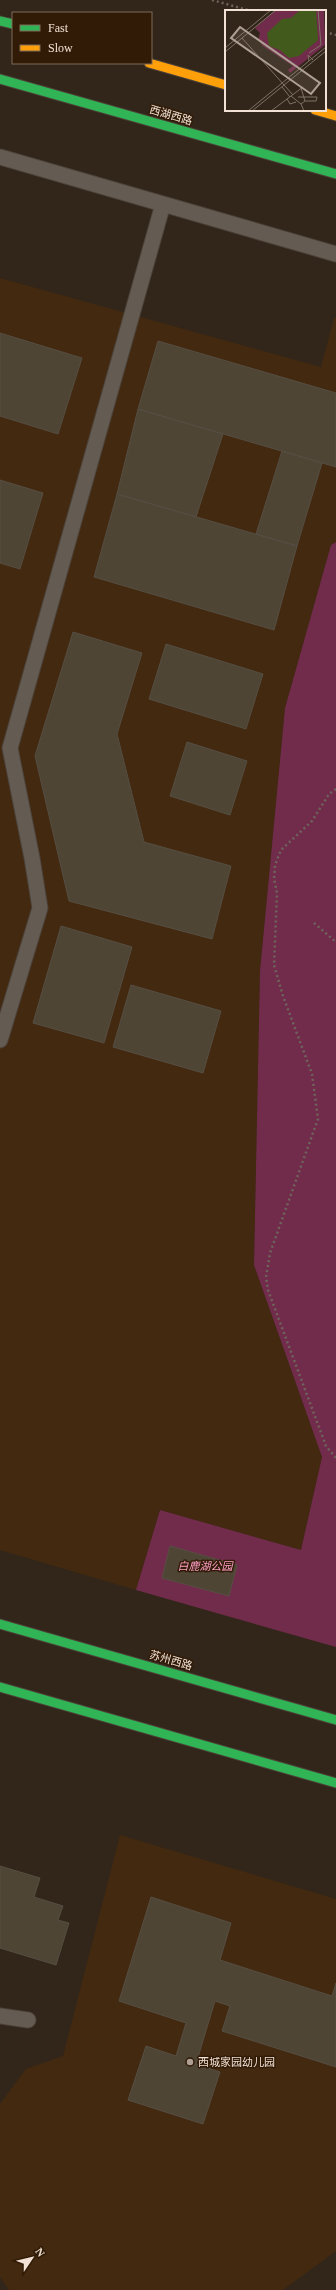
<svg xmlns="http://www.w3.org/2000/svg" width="336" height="2290" font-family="'Times New Roman','Noto Sans SC',serif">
	<rect width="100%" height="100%" fill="#32261a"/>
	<path fill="#422910" d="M0 278 321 367 334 318H336V542L331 545 285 708 260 971 254 1265 322 1457 301 1550 160 1510 136 1590 0 1550Z
		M120 1835 336 1899V2251L283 2290H9L0 2277V2104L26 2069 63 2056Z"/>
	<path fill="#722c4b" d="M336 542V1647L136 1590 160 1510 301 1550 322 1457 254 1265 260 971 285 708 331 545Z"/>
	<path fill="#4e4534" stroke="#564e43" d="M0 333 82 358 58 434 0 416Z
		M158 341 336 393V467L138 409Z
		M138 409 223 434 196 517 117 494Z
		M282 451 322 463 297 546 256 534Z
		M0 480 43 493 20 569 0 563Z
		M117 494 297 546 274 630 94 577Z
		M73 632 142 653 117 734 144 842 231 866 212 939 69 901 35 756Z
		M166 644 263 674 246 729 149 699Z
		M187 742 247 761 230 815 170 796Z
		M61 926 132 947 104 1043 33 1023Z
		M131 985 221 1011 203 1073 113 1047Z
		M170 1546 237 1565 229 1596 162 1578Z
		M0 1866 40 1878 34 1897 63 1906 58 1920 69 1923 56 1965 0 1948Z
		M151 1897 231 1923 220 1960 332 1996 336 1983V2067L222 2031 230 2006 215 2001 196 2064 220 2072 203 2124 128 2100 146 2046 176 2056 186 2023 119 2001Z"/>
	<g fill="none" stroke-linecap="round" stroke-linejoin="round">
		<g stroke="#4c4239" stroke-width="17">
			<path id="lane" d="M0 157 336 254
				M0 1040 40 908 32 858 10 748 163 204
				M0 2016 28 2020"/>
		</g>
		<g stroke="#4c4239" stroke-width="11">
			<path id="fast" d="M0 21 13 24
				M0 79 336 174
				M0 1624 336 1720
				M0 1687 336 1783"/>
		</g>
		<g stroke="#4c4239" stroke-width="11">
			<path id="slow" d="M149 63 226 85
				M315 110 336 116"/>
		</g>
		<path stroke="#6e645c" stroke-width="2.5" stroke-dasharray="2 3" stroke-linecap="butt" d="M212 0 251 11
			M325 32 336 35
			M336 789 329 794 312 821 281 850 275 865 274 879 277 893 274 965 283 996 312 1074 318 1119 270 1253 266 1277 268 1290 326 1446 336 1458
			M314 923 336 942"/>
		<use href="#lane" stroke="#645b52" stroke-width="15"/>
		<use href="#fast" stroke="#30b455" stroke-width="9"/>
		<use href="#slow" stroke="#ff9f0a" stroke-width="9"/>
	</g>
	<circle fill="#afa094" stroke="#311b06" stroke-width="1.5" cx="190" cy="2062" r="4"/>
	<g text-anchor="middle" stroke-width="3" stroke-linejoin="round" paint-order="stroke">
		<g font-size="11" fill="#f2e2d6" stroke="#311b06">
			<text transform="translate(171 115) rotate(16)" y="4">西湖西路</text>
			<text transform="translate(171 1660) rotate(16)" y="4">苏州西路</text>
		</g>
		<g font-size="11" font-style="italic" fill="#fe9fc8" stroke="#311b06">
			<text x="205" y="1570">白鹿湖公园</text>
		</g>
		<g font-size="11" fill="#f2e2d6" stroke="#311b06" text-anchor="start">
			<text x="198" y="2066">西城家园幼儿园</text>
		</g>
	</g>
	<g transform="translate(225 10)">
		<rect width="101" height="101" fill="#32261a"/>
		<path d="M51 0H99L100 35 65 63 63 60 68 56 38 36 33 30 35 23 30 18Z" fill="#722c4b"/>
		<path d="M75 0H91L93 30 74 46 64 48 55 40 44 36 42 23 57 9 66 8Z" fill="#425a1c"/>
		<path fill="none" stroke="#7f7165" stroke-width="1" d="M17 28 68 85M0 38 46 0M0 42 51 0M84 43 96 35 93 0M84 51 83 45 88 50M57 77 65 87M66 86 76 94 79 101M73 87H92L91 91H80M62 89 65 94 71 92M76 94 80 91 76 78M23 101 101 37M27 101 101 41M46 101 78 77"/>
		<path fill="#afa094" fill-opacity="0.15" stroke="#afa094" stroke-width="2" d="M15 17 95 73 86 84 6 28Z"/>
		<rect width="101" height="101" fill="none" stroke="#f2e2d6" stroke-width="2"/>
	</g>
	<rect x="12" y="12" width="140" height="52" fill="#311b06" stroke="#7e6b59"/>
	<rect x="20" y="25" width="20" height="6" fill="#30b455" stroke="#7e6b59"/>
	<text x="48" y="32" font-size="12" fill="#f2e2d6">Fast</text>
	<rect x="20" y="45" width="20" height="6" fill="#ff9f0a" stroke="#7e6b59"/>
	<text x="48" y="52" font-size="12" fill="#f2e2d6">Slow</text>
	<g transform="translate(32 2258) rotate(55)" stroke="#311b06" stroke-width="3" paint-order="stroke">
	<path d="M0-3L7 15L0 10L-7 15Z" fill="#f2e2d6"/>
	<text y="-6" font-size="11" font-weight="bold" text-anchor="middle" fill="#f2e2d6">N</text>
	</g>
</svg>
